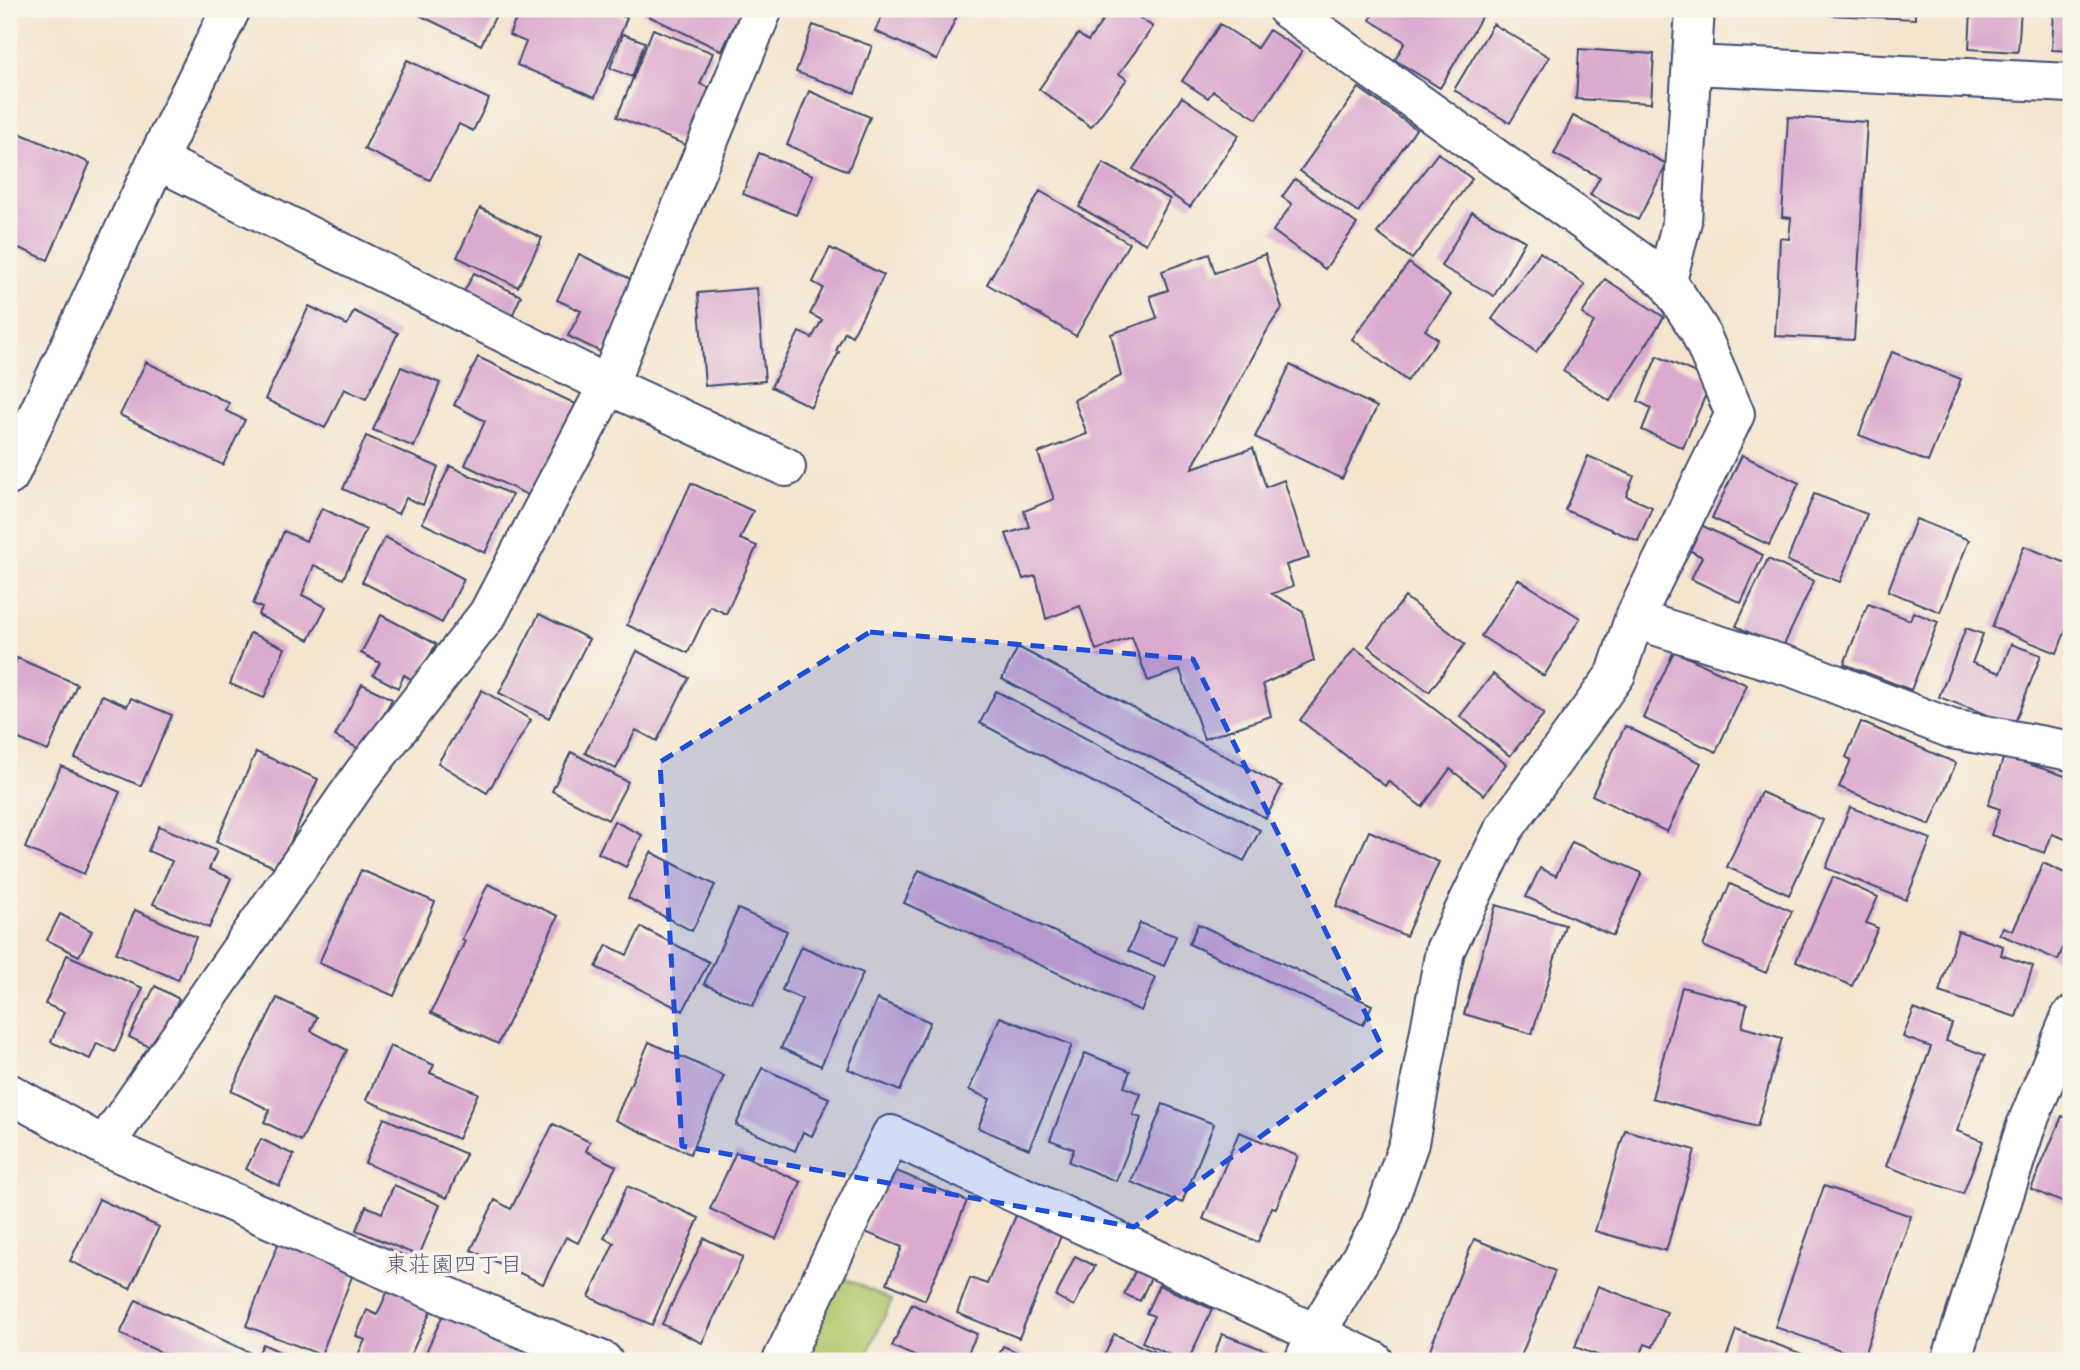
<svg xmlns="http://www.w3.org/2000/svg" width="2080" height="1370" font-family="'Playpen Sans','Klee One',sans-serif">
	<rect width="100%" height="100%" fill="#f7f3e8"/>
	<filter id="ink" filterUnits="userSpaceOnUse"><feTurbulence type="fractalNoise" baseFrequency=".0143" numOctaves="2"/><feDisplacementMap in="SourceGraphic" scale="14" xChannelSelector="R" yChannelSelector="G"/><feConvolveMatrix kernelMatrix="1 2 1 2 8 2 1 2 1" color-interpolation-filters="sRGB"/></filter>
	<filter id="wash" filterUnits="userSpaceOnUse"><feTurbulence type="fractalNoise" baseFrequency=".00686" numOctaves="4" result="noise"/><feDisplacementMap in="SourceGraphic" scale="28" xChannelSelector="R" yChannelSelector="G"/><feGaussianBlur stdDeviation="1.57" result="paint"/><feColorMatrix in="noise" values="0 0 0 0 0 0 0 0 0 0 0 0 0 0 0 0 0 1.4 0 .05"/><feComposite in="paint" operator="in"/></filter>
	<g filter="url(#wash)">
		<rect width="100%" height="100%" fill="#f5e5cf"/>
		<path fill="#b4c96d" stroke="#687c66" stroke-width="2" d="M833 1273 892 1300 864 1361H793Z"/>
		<g id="blocks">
			<path fill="#dbabcf" d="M415 9H499L481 45 413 12Z
				M520 9H605L627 18 595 97 517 65 526 42 509 35Z
				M644 9H742L722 51 642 13Z
				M885 9H960L937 60 875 31Z
				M1111 9H1127L1153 27 1119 74 1127 79 1091 127 1039 89 1078 34 1088 41Z
				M1377 9H1481L1485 11 1440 88 1395 60 1405 42 1370 20Z
				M1830 9H1915V19L1829 15Z
				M1971 9H2021L2018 52 1969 49Z
				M2054 9H2071V51L2052 50Z
				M1220 24 1257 48 1269 30 1302 51 1257 119 1213 91 1208 98 1182 81Z
				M1493 24 1549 57 1510 123 1454 90Z
				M813 25 872 46 855 93 796 72Z
				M653 29 713 53 700 84 719 92 696 149 617 117Z
				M623 34 645 42 632 77 610 68Z
				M1579 49 1654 54 1651 103 1576 99Z
				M407 60 489 99 473 131 459 124 430 180 364 149Z
				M1359 88 1416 129 1358 212 1300 171Z
				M809 91 870 117 848 171 787 145Z
				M1182 97 1239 135 1190 207 1133 169Z
				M1573 116 1667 164 1638 220 1590 195 1600 177 1554 154Z
				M1788 117 1867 122 1854 340 1775 336 1780 238 1789 239 1791 218 1782 217Z
				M19 133 90 163 48 260 9 244V157Z
				M759 153 813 175 796 215 743 194Z
				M1438 153 1472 179 1412 259 1377 233Z
				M1103 163 1170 199 1146 244 1079 207Z
				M1295 179 1357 224 1325 269 1273 231 1292 204 1282 197Z
				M1040 191 1129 243 1076 336 987 284Z
				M480 208 542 238 518 287 457 257Z
				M1472 212 1525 241 1494 296 1441 266Z
				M830 248 884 275 852 336 845 332 836 351 839 352 811 407 771 387 799 332 812 338 822 320 810 314 823 288 813 282Z
				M1540 252 1585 285 1536 352 1492 319Z
				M579 254 637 282 603 353 568 336 581 311 557 300Z
				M1209 254 1215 273 1265 254 1282 308 1269 327 1192 468 1253 448 1266 487 1284 480 1309 558 1286 565 1293 586 1272 594 1303 611 1314 661 1263 684 1271 716 1204 739 1180 670 1148 681 1132 637 1096 650 1080 606 1046 619 1036 576 1023 579 1006 534 1029 527 1024 511 1054 499 1038 453 1087 434 1074 400 1121 376 1111 334 1157 318 1150 296 1168 290 1162 271Z
				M1409 263 1451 295 1425 330 1438 339 1407 381 1352 339Z
				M474 273 521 296 509 323 460 299Z
				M1605 279 1664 317 1610 401 1563 371 1594 322 1582 314Z
				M757 288 765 381 705 386 698 293Z
				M309 306 347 325 354 311 398 333 366 399 344 389 325 428 265 399Z
				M1892 352 1961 379 1928 462 1859 435Z
				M1657 356 1712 380 1683 448 1642 430 1651 408 1638 401Z
				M478 357 580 406 536 499 465 465 485 421 454 405Z
				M146 362 229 403 226 411 245 420 223 465 120 415Z
				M1290 365 1377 407 1342 479 1255 437Z
				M401 367 440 383 414 447 373 430Z
				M366 436 438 467 423 505 406 498 398 514 343 489Z
				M1742 455 1799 483 1769 545 1712 518Z
				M1588 456 1634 476 1626 496 1652 507 1638 541 1565 510Z
				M450 466 512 495 485 553 422 523Z
				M691 483 753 511 740 539 757 546 726 614 710 606 688 653 627 625Z
				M1814 494 1867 514 1840 582 1787 561Z
				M322 508 366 530 343 579 314 565 302 595 326 607 309 640 258 615 262 608 253 604 284 531 306 541Z
				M1916 519 1969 540 1940 612 1888 591Z
				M1701 525 1763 555 1741 603 1691 579 1702 557 1689 550Z
				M385 537 464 579 442 623 362 582Z
				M2024 546 2071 565V616L2057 653 1992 627Z
				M1768 559 1814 581 1782 649 1736 626Z
				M1518 579 1580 618 1544 676 1481 636Z
				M1405 597 1465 644 1429 692 1368 646Z
				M1868 604 1910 620 1913 612 1938 622 1911 690 1844 664Z
				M539 614 589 639 549 718 499 693Z
				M381 615 436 644 416 682 404 675 398 688 373 675 380 663 361 653Z
				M1966 628 1983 634 1972 663 2000 673 2011 644 2041 655 2014 725 1939 697Z
				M250 633 285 648 264 698 230 684Z
				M1018 647 1282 786 1266 818 1002 679Z
				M1355 648 1506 764 1484 795 1450 769 1422 807 1388 781 1385 786 1300 720Z
				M637 651 689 678 657 741 636 730 616 769 585 753Z
				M1674 651 1747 685 1716 752 1643 718Z
				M17 658 77 684 48 751 9 735V677Z
				M1493 674 1544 714 1510 756 1460 716Z
				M362 684 392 699 365 752 335 736Z
				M482 690 531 720 487 793 438 763Z
				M996 691 1260 830 1244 861 980 723Z
				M102 695 127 706 131 698 172 715 141 786 75 758Z
				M1861 722 1956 763 1930 825 1839 787 1851 760 1846 757Z
				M1625 726 1701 763 1667 832 1592 795Z
				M256 752 318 779 279 869 216 842Z
				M571 752 628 782 608 820 552 791Z
				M2004 756 2071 778V797L2068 806 2071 807V841L2052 834 2045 853 1991 835 2000 809 1988 805Z
				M61 766 120 792 84 874 25 848Z
				M1761 792 1823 820 1789 895 1727 867Z
				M1850 807 1931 839 1906 900 1826 868Z
				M614 821 642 835 626 867 598 853Z
				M159 826 217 851 209 869 231 878 209 928 153 904 172 861 148 851Z
				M1369 831 1439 862 1406 936 1336 906Z
				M1572 842 1642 873 1613 936 1526 897 1540 868 1556 876Z
				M651 852 715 885 692 931 628 898Z
				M2043 863 2071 876V929L2058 960 1999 934 2003 927 2013 931Z
				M361 870 435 902 394 996 319 963Z
				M919 870 1156 978 1141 1011 904 903Z
				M1833 877 1878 897 1866 923 1878 928 1852 986 1796 961Z
				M488 884 558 916 498 1044 431 1013 465 941 462 939Z
				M1730 884 1792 911 1766 973 1703 946Z
				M1496 905 1565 925 1532 1034 1464 1014Z
				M738 909 787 931 753 1006 704 984Z
				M135 910 196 937 178 980 116 953Z
				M60 914 92 931 79 956 47 940Z
				M1140 923 1176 936 1164 966 1128 951Z
				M1198 924 1372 1005 1363 1025 1189 944Z
				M641 927 709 962 683 1011 596 967 607 945 627 955Z
				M1958 931 2003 946 2001 955 2033 966 2016 1017 1939 992Z
				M801 946 863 973 821 1066 781 1048 802 999 782 990Z
				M67 955 143 988 115 1052 97 1043 90 1059 51 1042 64 1012 45 1004Z
				M155 986 179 999 154 1049 129 1037Z
				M1682 987 1747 1004 1742 1027 1782 1038 1757 1127 1652 1098Z
				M277 998 317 1017 311 1031 347 1050 301 1141 264 1122 270 1110 231 1091Z
				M877 999 930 1022 900 1091 848 1069Z
				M1914 1009 1952 1024 1946 1041 1985 1055 1957 1131 1983 1141 1963 1194 1886 1166 1931 1047 1903 1037Z
				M1000 1017 1072 1045 1029 1149 978 1128 990 1099 969 1090Z
				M649 1042 724 1076 690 1154 615 1120Z
				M390 1046 434 1065 430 1073 478 1093 458 1139 366 1100Z
				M1085 1053 1130 1071 1124 1087 1141 1094 1133 1115 1141 1118 1116 1181 1069 1162 1074 1149 1050 1140Z
				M762 1068 829 1098 812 1136 803 1132 795 1151 736 1125Z
				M1163 1104 1214 1124 1182 1203 1131 1182Z
				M2062 1116 2071 1120V1206L2031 1189Z
				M384 1118 466 1154 447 1198 365 1163Z
				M553 1124 590 1142 586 1151 616 1166 578 1243 566 1237 543 1284 471 1250 495 1200 511 1209Z
				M1625 1130 1695 1150 1666 1251 1595 1231Z
				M1239 1132 1298 1156 1276 1208 1272 1207 1258 1242 1203 1219Z
				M261 1139 294 1155 279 1186 246 1169Z
				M736 1152 801 1182 776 1239 710 1209Z
				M892 1169 967 1201 925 1300 887 1283 902 1247 865 1232Z
				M394 1185 440 1205 419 1256 356 1230 366 1206 382 1213Z
				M627 1186 699 1218 652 1325 589 1297 614 1243 604 1238Z
				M1824 1186 1911 1216 1863 1358 1775 1327Z
				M99 1199 159 1227 130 1289 70 1261Z
				M1017 1213 1063 1231 1019 1338 957 1313 970 1278 987 1284Z
				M704 1238 743 1257 702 1343 662 1324Z
				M280 1239 355 1269 321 1355 246 1326Z
				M1474 1239 1555 1271 1519 1361H1460L1430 1349Z
				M1075 1256 1095 1266 1074 1306 1056 1296Z
				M1139 1263 1154 1271 1140 1301 1124 1294Z
				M392 1282 435 1302 408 1361H355L365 1340 356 1336 367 1310 377 1315Z
				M1159 1285 1212 1309 1188 1361H1183L1142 1342 1154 1316 1146 1313Z
				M1598 1286 1667 1312 1653 1347 1645 1344 1638 1361H1613L1575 1347Z
				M136 1300 249 1352 245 1361H180L120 1334Z
				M912 1304 977 1334 964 1361H925L892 1346Z
				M445 1310 530 1350 524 1361H422Z
				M1736 1330 1803 1354 1800 1361H1725Z
				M1114 1334 1175 1361H1102Z
				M1222 1334 1270 1352 1266 1361H1212Z
				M263 1344 299 1361H255Z
				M1003 1346 1038 1361H996Z
				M535 1352 555 1361H531Z"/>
		</g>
	</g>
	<g filter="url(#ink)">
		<use href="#blocks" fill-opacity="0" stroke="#3c4a6f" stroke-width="2"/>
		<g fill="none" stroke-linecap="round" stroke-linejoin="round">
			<g stroke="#3c4a6f" stroke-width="42">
				<path id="street" d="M1287 9 1667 281 1699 330 1735 414 1634 619 1616 674 1504 829 1445 950 1409 1143 1380 1226 1315 1335 1304 1361
					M1692 65 2071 83
					M157 160 608 385 786 467
					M1667 281 1682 221 1695 9
					M1634 619 1794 668 1952 729 2071 751
					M9 1093 104 1146 492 1316 603 1361
					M104 1146 362 775 488 614 608 385 763 9
					M782 1361 891 1135 1374 1361
					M1951 1361 2026 1126 2071 1016"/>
			</g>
			<g stroke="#3c4a6f" stroke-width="42">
				<path id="secondary" d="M9 476 157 160 231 9"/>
			</g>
			<use href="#street" stroke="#fff" stroke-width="38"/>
			<use href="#secondary" stroke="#fff" stroke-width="38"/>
		</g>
	</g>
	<path fill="#1d4ed8" fill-opacity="0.2" stroke="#1d4ed8" stroke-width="5" stroke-dasharray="14 9" stroke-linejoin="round" d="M870 632 1193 659 1383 1049 1134 1227 682 1146 660 762Z"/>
	<g text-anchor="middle" stroke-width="7" stroke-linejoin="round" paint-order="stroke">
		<g font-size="23" fill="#5e5a86" stroke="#f7f3e8">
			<text x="454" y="1272">東荘園四丁目</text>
		</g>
	</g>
	<rect width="2080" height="1370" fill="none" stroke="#f7f3e8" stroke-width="35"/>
</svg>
